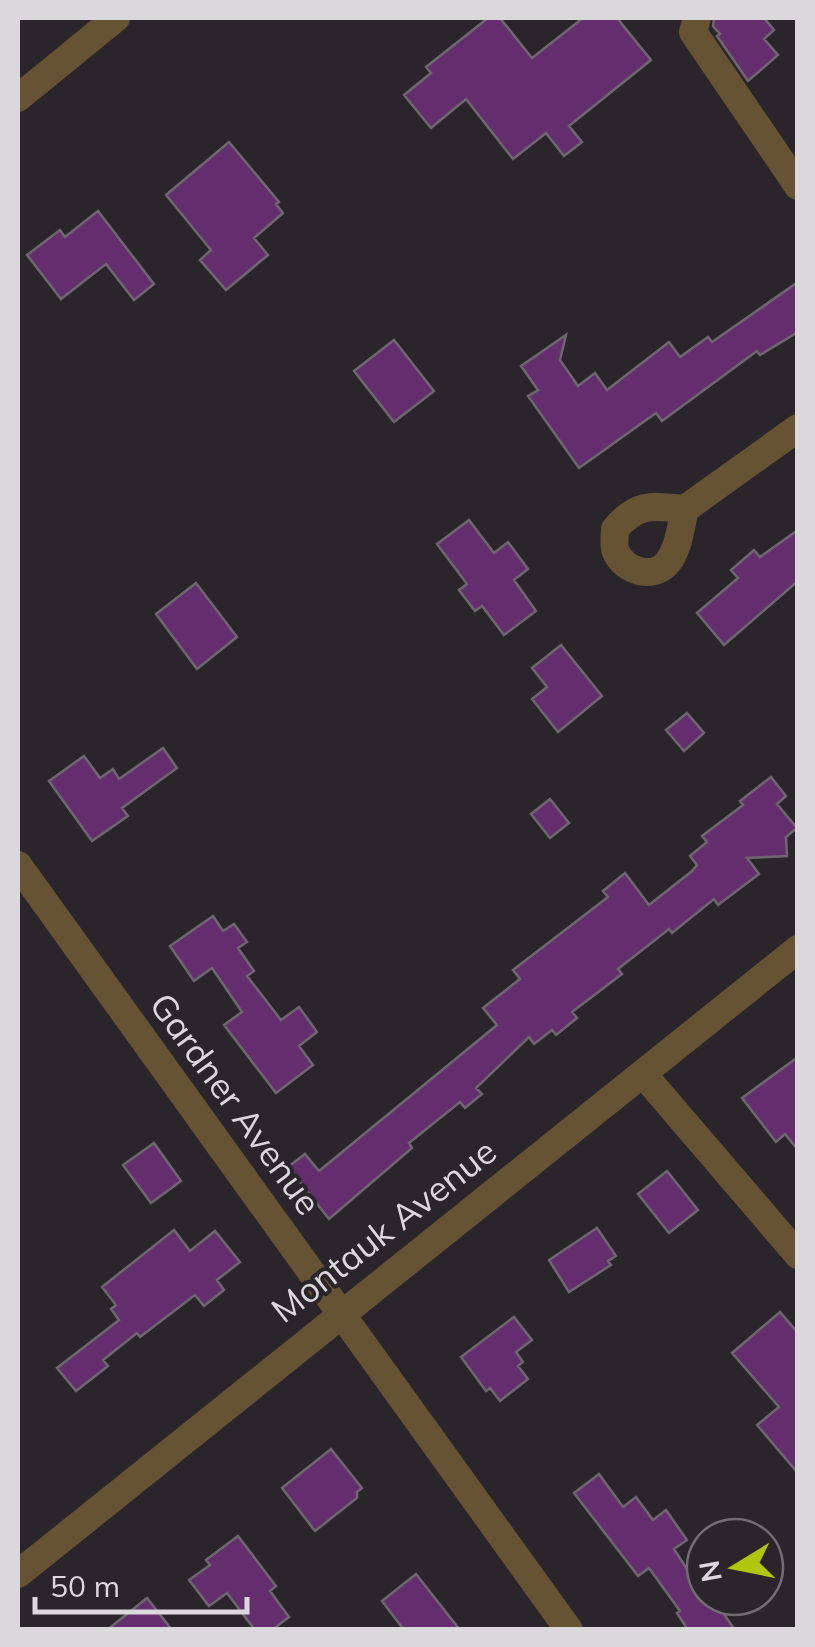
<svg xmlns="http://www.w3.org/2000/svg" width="815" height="1647" font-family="Mulish,sans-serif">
	<rect width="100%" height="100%" fill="#2a252b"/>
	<path fill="#642e6e" stroke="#6e676f" stroke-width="2.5" d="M488 18H500L532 58 583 18H617L651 60 569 126 582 142 564 156 546 133 513 159 466 99 431 128 404 95 431 73 426 67Z
		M714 18H764L774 30 764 39 778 55 748 81 717 36 720 34 713 26Z
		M229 142 279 202 276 204 283 213 254 238 268 255 226 290 200 260 211 250 166 195Z
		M98 211 154 284 134 300 106 264 61 299 27 255 60 230 65 237Z
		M798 282V332L760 355 757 351 662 421 656 413 579 468 528 396 538 390 521 366 566 335 560 360 578 386 595 373 607 390 669 342 680 357 708 337 712 342Z
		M394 340 434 391 394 422 354 371Z
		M469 520 494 553 508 542 528 569 514 580 536 611 504 635 482 606 475 611 459 590 467 584 437 544Z
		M798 530V581L724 645 697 613 738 578 731 570 754 550 760 557Z
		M196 583 237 637 197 669 156 614Z
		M561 645 602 696 558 732 532 699 547 687 532 668Z
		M687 713 704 733 684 751 666 730Z
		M163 748 177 768 122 808 128 816 92 841 49 781 84 756 100 778 113 769 119 779Z
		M771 777 786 796 777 804 797 828 786 837 787 856 747 858 759 874 718 905 714 899 672 933 669 929 618 969 622 974 572 1012 577 1018 556 1035 552 1030 534 1044 529 1037 476 1088 482 1094 465 1108 460 1102 409 1143 412 1148 329 1219 288 1167 305 1154 319 1171 497 1025 483 1008 520 979 513 970 608 897 603 891 625 873 649 905 692 871 697 865 690 856 707 842 702 836 743 805 740 801Z
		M550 799 569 823 550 838 531 814Z
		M213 916 223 931 234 924 247 942 238 948 254 971 247 976 281 1020 299 1007 317 1032 299 1046 313 1065 276 1093 224 1025 242 1012 212 968 194 981 170 946Z
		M798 1057V1150L785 1134 776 1142 742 1098Z
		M154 1143 181 1181 151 1203 123 1165Z
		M667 1171 698 1210 669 1233 638 1194Z
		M597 1228 616 1256 608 1261 611 1265 569 1292 549 1260Z
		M174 1230 190 1251 215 1231 240 1262 217 1280 224 1290 204 1306 195 1295 140 1337 137 1333 103 1360 108 1366 76 1391 57 1368 119 1320 111 1309 116 1305 102 1287Z
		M780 1312 798 1333V1473L757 1425 779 1407 732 1353Z
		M514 1317 532 1340 516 1352 523 1362 518 1366 528 1379 500 1401 490 1388 486 1391 461 1357Z
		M331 1449 362 1488 357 1492V1498L315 1531 282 1488Z
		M599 1474 623 1507 636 1497 653 1520 666 1510 687 1540 674 1549 705 1597H712L735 1630H688L677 1613 680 1611 649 1568 638 1576 574 1493Z
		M238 1536 276 1586 270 1591 289 1617 272 1630H255L227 1593 209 1606 189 1580 210 1565 206 1560Z
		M416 1574 460 1630H404L382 1601Z
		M147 1598 172 1630H107Z"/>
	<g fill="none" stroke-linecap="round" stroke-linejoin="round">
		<path stroke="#655333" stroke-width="28" d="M697 18 693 32 798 186
			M685 509C652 506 638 502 615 529 615 536 613 546 616 552 625 572 654 580 668 562 679 548 681 525 685 509L798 428
			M18 865 569 1630
			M643 1074 798 1255"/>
		<path stroke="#655333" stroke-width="28" d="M18 98 116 18
			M18 1574 798 949"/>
	</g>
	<g text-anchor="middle" stroke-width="8" stroke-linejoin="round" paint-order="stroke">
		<g font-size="35" fill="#dbd8dc" stroke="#2a252b">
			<text transform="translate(235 1104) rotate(54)" y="12">Gardner Avenue</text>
			<text transform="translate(384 1231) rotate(-38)" y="12">Montauk Avenue</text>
		</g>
	</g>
	<rect width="815" height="1647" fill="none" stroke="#dbd8dc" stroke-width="40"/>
	<g transform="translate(735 1567) rotate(260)"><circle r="48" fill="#2a252b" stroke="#716d72" stroke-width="2.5"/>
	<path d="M0-8L18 38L0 25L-18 38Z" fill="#aec60c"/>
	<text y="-15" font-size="28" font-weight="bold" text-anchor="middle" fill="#dbd8dc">N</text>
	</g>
	<path d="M35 1597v15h212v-15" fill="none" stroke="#dbd8dc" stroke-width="5"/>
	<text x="50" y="1597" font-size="30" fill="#dbd8dc" stroke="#2a252b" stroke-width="8" paint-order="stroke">50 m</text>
</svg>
